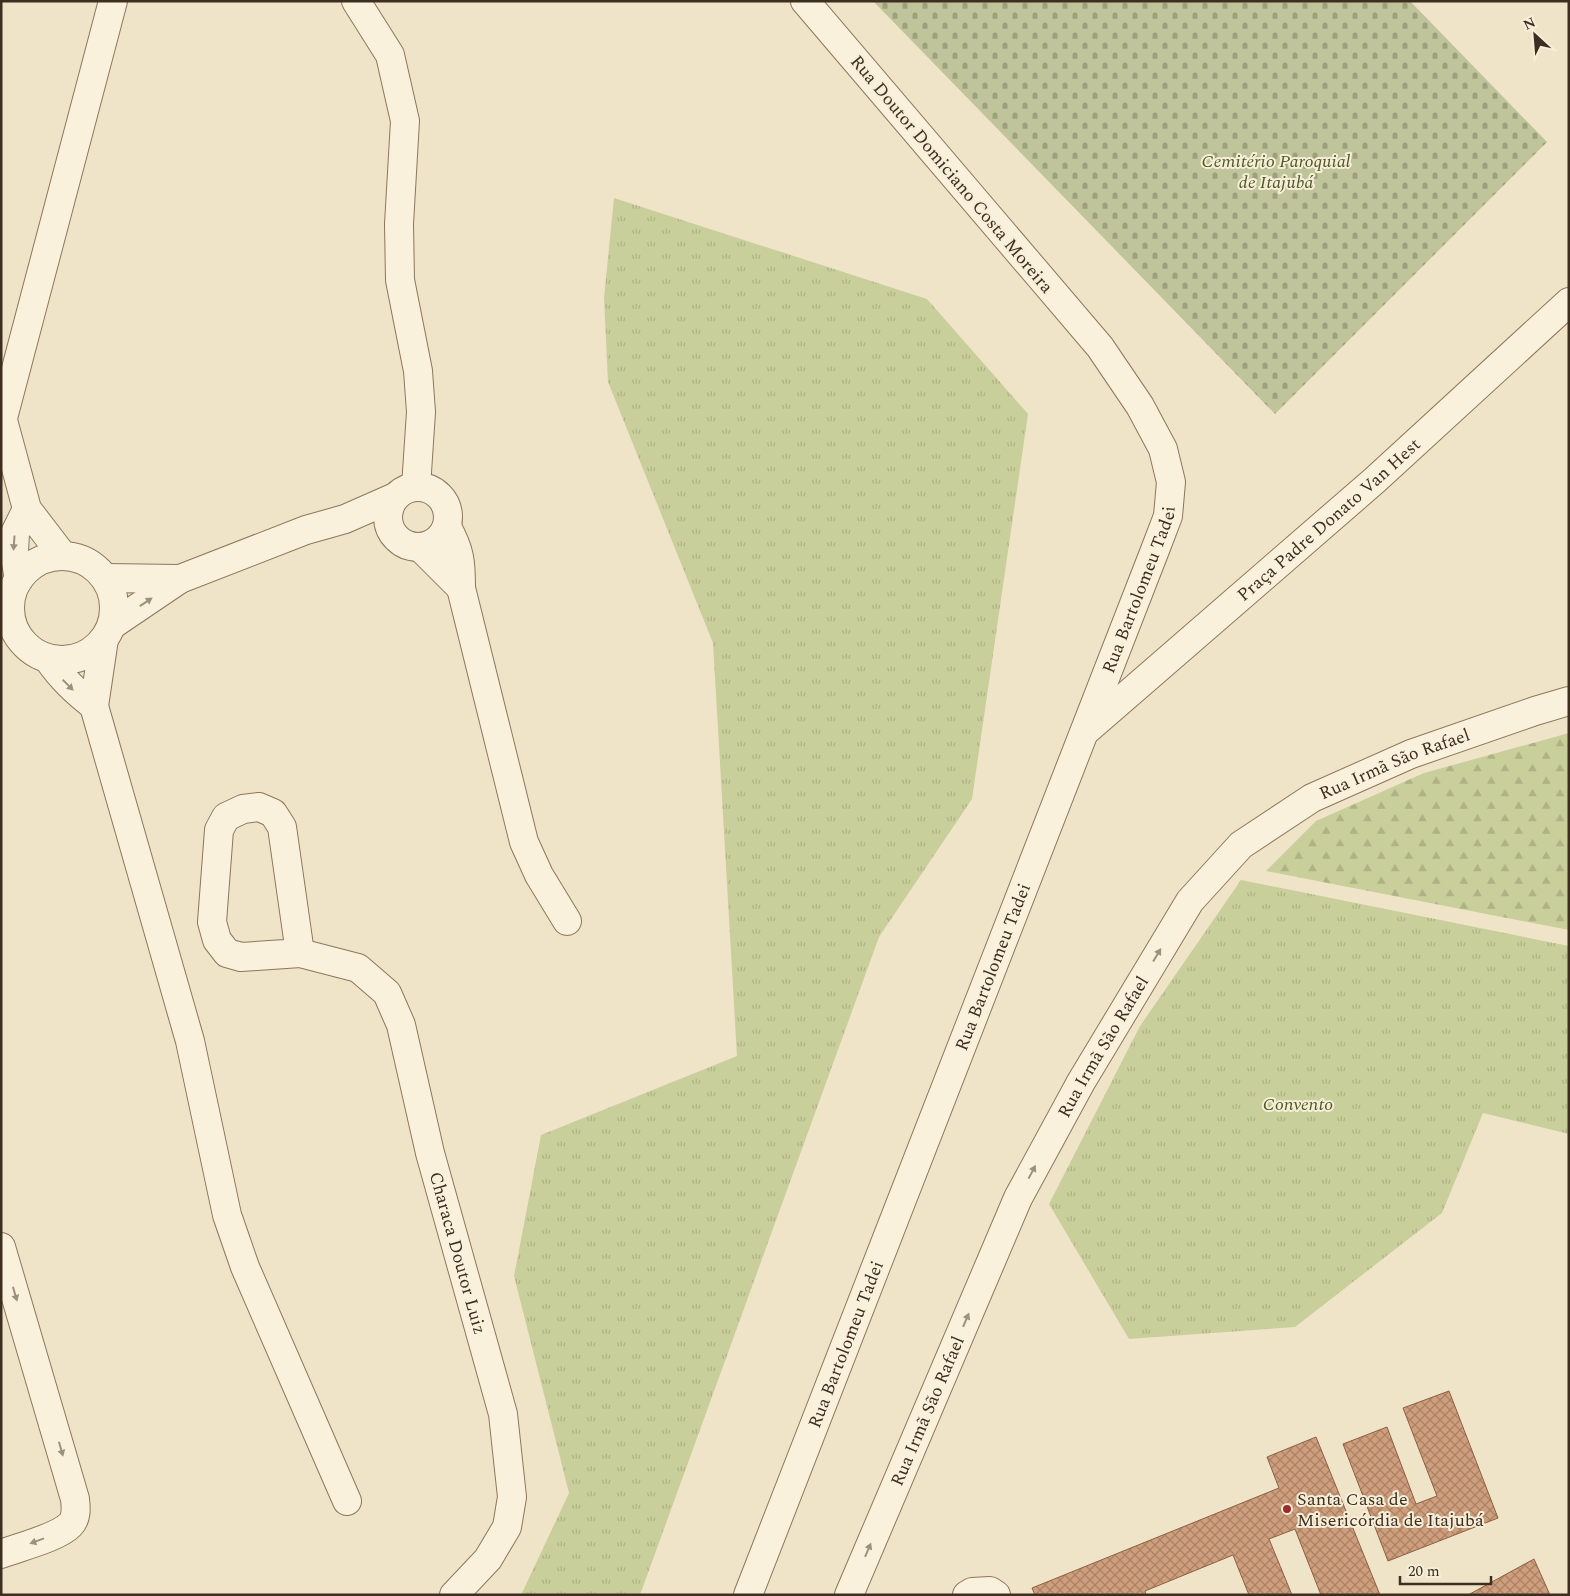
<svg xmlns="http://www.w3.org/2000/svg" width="1570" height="1596" font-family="Spectral,serif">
	<defs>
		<pattern id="forest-firs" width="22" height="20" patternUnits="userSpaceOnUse" patternTransform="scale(1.25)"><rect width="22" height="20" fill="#c9cf9b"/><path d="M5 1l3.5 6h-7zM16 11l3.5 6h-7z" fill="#aeb285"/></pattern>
		<pattern id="cemetery-stones" width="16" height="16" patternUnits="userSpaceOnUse" patternTransform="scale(1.25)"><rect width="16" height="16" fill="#bfc49a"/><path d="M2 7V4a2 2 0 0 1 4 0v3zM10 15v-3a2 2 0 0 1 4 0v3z" fill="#9ca07d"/></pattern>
		<pattern id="park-tufts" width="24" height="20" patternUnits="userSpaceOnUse" patternTransform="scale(1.25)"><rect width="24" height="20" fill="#c9cf9b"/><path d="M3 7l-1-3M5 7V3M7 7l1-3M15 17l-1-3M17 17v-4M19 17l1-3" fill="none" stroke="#aeb285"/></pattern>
		<pattern id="building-cross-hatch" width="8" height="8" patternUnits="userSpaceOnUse" patternTransform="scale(1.25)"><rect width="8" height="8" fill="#cf9f7d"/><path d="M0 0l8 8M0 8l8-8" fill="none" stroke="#a98266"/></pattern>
	</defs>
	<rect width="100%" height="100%" fill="#f0e4c8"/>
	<path fill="url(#forest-firs)" d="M1569 733V930L1266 871 1316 821 1424 773Z"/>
	<path fill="url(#cemetery-stones)" d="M873 1H1410L1547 142 1275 414Z"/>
	<path fill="url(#park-tufts)" d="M614 198 927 299 1028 414 972 799 879 937 640 1595H521L569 1493 514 1276 541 1135 737 1056 713 643 608 382 604 298Z
		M1241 880 1569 946V1134L1483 1113 1442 1213 1295 1327 1129 1339 1049 1204 1140 1026Z"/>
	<path fill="url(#building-cross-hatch)" stroke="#8d5f41" d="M1449 1391 1498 1518 1388 1561 1343 1444 1387 1427 1416 1504 1437 1496 1403 1408Z
		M1316 1437 1380 1595H1321L1295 1529 1269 1539 1292 1595H1249L1233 1555 1145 1591 1146 1595H1035L1032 1588 1279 1488 1267 1457Z
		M1534 1559 1550 1595H1468Z"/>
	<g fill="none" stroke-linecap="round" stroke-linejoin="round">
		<g stroke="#8d765c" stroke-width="30">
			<g id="minor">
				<path d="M356 1 390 55 405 121 399 224 400 280 418 371 421 412 416 487"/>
				<path d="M1 413 27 509 63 556"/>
				<path d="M3 418 113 1"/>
				<circle cx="418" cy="517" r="30"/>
				<path d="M447 527C460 551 461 561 461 588L524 842 539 875 567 921"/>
				<path d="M420 547 461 588"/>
				<circle cx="62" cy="608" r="52"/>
				<path d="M105 578 180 579"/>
				<path d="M19 579 14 552 15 533 27 509"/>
				<path d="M112 625 180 579 306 530 345 519 395 497"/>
				<path d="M104 639 94 706 190 1041 227 1215 245 1267 347 1501"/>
				<path d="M48 659C62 679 75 691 94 706"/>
				<path id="s1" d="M1088 729 1375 480 1569 302"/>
				<path id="s2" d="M300 953 282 827 273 813 259 807 243 809 226 817 219 830 212 922 217 940 227 953 241 957 300 953 358 968 387 993 401 1025 430 1153 503 1414 512 1497 507 1527 488 1559 454 1595"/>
				<path d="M1 1247 75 1499C76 1508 77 1518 70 1525 57 1538 19 1547 1 1554"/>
				<path id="s3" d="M748 1595 1155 550 1168 516 1171 482 1163 449 1140 406 1100 347 805 1"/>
				<path id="s4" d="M849 1595 1018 1198 1081 1082 1190 901 1241 845 1312 798 1411 754 1535 711 1569 701"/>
				<path d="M967 1595 972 1592 990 1591 996 1595"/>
			</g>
		</g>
		<use href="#minor" stroke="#faf1dc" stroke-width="28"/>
	</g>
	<defs><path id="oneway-solid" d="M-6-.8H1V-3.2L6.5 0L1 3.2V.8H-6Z" transform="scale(1.25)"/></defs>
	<g fill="#9c907e">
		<use href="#oneway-solid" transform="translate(14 543) rotate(94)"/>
		<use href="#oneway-solid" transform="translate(146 602) rotate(-34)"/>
		<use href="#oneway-solid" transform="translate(68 685) rotate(45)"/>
		<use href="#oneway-solid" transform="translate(1157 955) rotate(-59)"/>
		<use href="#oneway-solid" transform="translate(1032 1172) rotate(-62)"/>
		<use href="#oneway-solid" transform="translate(15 1294) rotate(74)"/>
		<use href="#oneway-solid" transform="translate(966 1320) rotate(-67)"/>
		<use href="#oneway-solid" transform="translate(61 1449) rotate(74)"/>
		<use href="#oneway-solid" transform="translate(37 1541) rotate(160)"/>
		<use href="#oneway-solid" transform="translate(868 1550) rotate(-67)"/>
	</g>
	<circle fill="#9e2a2b" stroke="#f7eed8" stroke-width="2" cx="1287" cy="1509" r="5"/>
	<g text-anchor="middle" stroke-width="4" stroke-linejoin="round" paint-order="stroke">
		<g font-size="18" font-style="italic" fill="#4d5a26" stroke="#f7eed8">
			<text x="1276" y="167">Cemitério Paroquial<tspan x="1276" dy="21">de Itajubá</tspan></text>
			<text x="1298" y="1110">Convento</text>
		</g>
		<g font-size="18" fill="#3d2e20" stroke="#f7eed8">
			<text transform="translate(952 174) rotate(50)" y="6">Rua Doutor Domiciano Costa Moreira</text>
			<text dy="6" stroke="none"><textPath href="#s1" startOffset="319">Praça Padre Donato Van Hest</textPath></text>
			<text dy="6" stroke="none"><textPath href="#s3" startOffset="1079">Rua Bartolomeu Tadei</textPath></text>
			<text dy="6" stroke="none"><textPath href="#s4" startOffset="1025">Rua Irmã São Rafael</textPath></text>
			<text dy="6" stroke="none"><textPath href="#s3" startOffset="674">Rua Bartolomeu Tadei</textPath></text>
			<text dy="6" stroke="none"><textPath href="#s4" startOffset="605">Rua Irmã São Rafael</textPath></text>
			<text dy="6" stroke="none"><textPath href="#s2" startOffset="778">Characa Doutor Luiz</textPath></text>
			<text dy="6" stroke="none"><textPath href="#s3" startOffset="269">Rua Bartolomeu Tadei</textPath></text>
			<text dy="6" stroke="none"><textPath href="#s4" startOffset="200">Rua Irmã São Rafael</textPath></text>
		</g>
		<g font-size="18" fill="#3d2e20" stroke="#f7eed8" text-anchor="start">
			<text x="1297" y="1505">Santa Casa de<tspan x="1297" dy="21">Misericórdia de Itajubá</tspan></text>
		</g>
	</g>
	<rect width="1570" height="1596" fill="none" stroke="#3d2e20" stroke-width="5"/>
	<g transform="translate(1535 35) rotate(334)" stroke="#f7eed8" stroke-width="4" paint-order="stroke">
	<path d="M0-4L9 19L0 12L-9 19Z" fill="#3d2e20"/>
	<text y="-8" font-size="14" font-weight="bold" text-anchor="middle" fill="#3d2e20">N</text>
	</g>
	<path d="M1400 1576v8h91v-8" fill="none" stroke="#3d2e20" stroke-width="2.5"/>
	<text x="1408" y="1576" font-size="15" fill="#3d2e20" stroke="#f7eed8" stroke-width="4" paint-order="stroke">20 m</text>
</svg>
